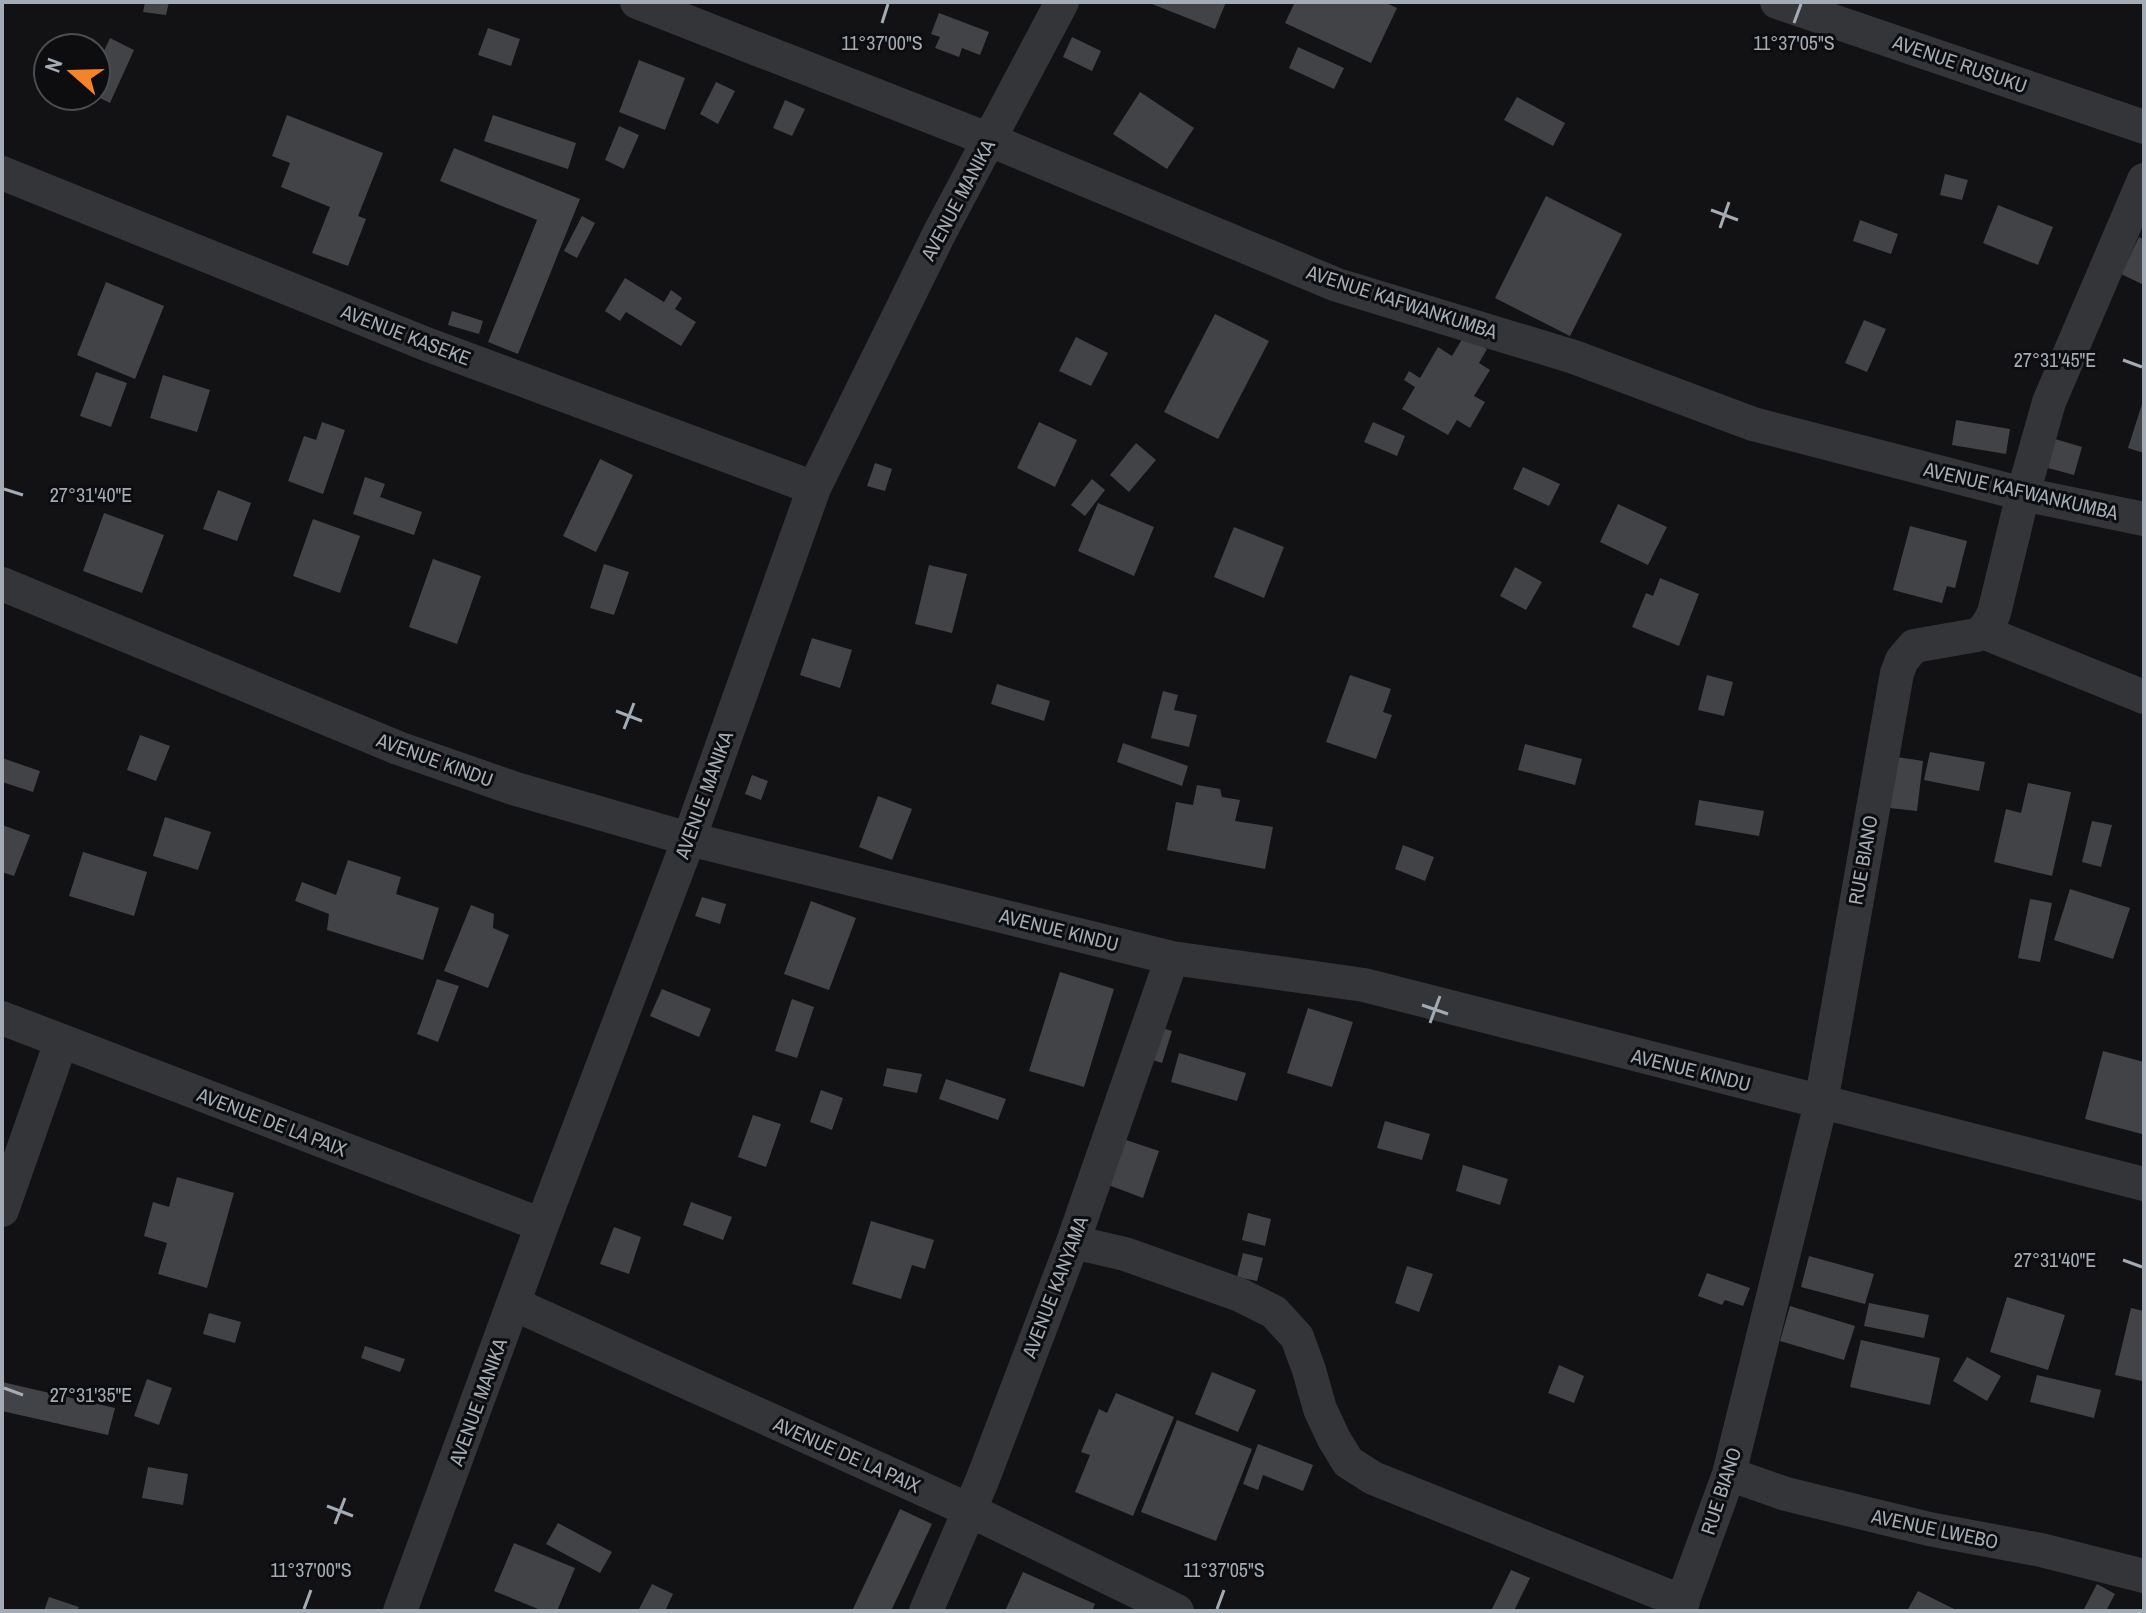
<svg xmlns="http://www.w3.org/2000/svg" width="2146" height="1613" font-family="'Archivo Narrow',sans-serif">
	<rect width="100%" height="100%" fill="#121214"/>
	<path fill="#414347" d="M145 2H169L166 15 143 12Z
		M1147 2H1226L1215 29Z
		M1295 2H1384L1397 8 1371 63 1285 23Z
		M939 13 989 32 980 55 962 48 959 57 935 48 940 37 931 34Z
		M488 28 520 39 511 66 478 55Z
		M1072 37 1101 51 1092 71 1063 57Z
		M110 38 134 50 110 103 96 96V68Z
		M1298 47 1344 68 1334 89 1289 68Z
		M639 60 685 78 665 130 619 112Z
		M716 82 735 91 718 124 700 114Z
		M1140 92 1194 128 1167 169 1113 134Z
		M1517 97 1565 123 1553 146 1504 120Z
		M785 100 805 109 792 136 773 128Z
		M287 115 383 153 358 216 366 219 348 266 312 253 330 207 281 187 290 163 272 156Z
		M493 115 576 143 568 169 484 141Z
		M619 126 639 135 624 169 605 160Z
		M454 148 580 199 518 354 488 342 537 220 440 181Z
		M1945 174 1968 180 1962 200 1940 195Z
		M1546 196 1622 234 1570 336 1495 298Z
		M1998 205 2053 227 2038 265 1983 243Z
		M582 216 595 223 577 258 564 251Z
		M1860 220 1898 234 1891 254 1853 241Z
		M2139 237 2144 240V285L2121 274Z
		M625 278 664 302 671 290 682 298 675 309 696 322 681 346 626 312 620 321 605 311Z
		M106 282 164 306 135 379 77 355Z
		M452 311 483 321 479 334 448 325Z
		M1215 314 1269 341 1218 439 1164 412Z
		M1864 320 1886 329 1867 372 1845 363Z
		M1464 336 1487 349 1479 363 1490 370 1474 396 1485 402 1470 428 1457 420 1448 435 1402 409 1415 387 1404 380 1409 371 1420 378 1438 347 1452 356Z
		M1076 337 1108 353 1091 386 1059 371Z
		M96 372 127 383 111 427 80 416Z
		M163 375 210 390 197 432 150 418Z
		M2144 398V453L2128 448Z
		M1956 420 2010 429 2006 454 1952 445Z
		M322 422 345 430 323 494 288 481 304 436 316 440Z
		M1039 422 1077 440 1055 487 1017 468Z
		M1373 422 1405 436 1397 456 1364 442Z
		M2055 439 2082 447 2074 475 2048 468Z
		M1136 443 1156 460 1129 492 1110 475Z
		M600 459 633 475 596 552 563 536Z
		M875 463 892 469 885 491 867 486Z
		M1523 467 1560 484 1549 506 1513 489Z
		M365 477 385 484 380 497 422 512 414 535 353 514Z
		M1092 479 1105 490 1085 516 1071 505Z
		M218 490 251 503 237 541 203 529Z
		M1098 503 1154 527 1134 576 1078 551Z
		M1618 504 1667 527 1648 565 1600 542Z
		M104 513 164 535 142 593 83 571Z
		M313 519 360 536 340 593 293 576Z
		M1910 526 1967 541 1955 588 1947 586 1942 603 1893 590Z
		M1234 527 1284 547 1264 598 1214 577Z
		M433 559 481 576 457 644 409 627Z
		M604 564 629 572 614 615 590 608Z
		M929 565 967 574 952 633 915 624Z
		M1515 567 1542 582 1526 610 1500 596Z
		M1660 578 1699 594 1679 646 1632 627 1646 593 1653 596Z
		M812 638 852 650 840 688 800 675Z
		M1350 675 1391 689 1383 712 1392 715 1376 759 1326 742Z
		M1707 675 1733 682 1724 716 1698 710Z
		M997 684 1050 701 1044 721 991 704Z
		M1163 691 1178 695 1174 710 1197 715 1189 747 1151 738Z
		M140 735 170 746 156 781 127 770Z
		M1123 743 1188 766 1182 786 1117 762Z
		M1525 744 1582 759 1575 785 1518 770Z
		M1930 752 1985 762 1979 791 1924 780Z
		M1897 757 1923 761 1917 811 1890 808Z
		M2 758 40 771 33 792 2 782Z
		M752 775 768 781 761 800 745 794Z
		M2028 783 2071 792 2052 876 1994 862 2006 809 2021 813Z
		M1197 785 1220 789 1222 797 1240 800 1235 821 1273 827 1265 869 1167 850 1176 802 1193 805Z
		M878 796 912 809 892 860 859 847Z
		M1699 800 1764 811 1759 836 1695 825Z
		M165 817 211 832 198 870 153 856Z
		M2092 821 2112 825 2101 867 2082 862Z
		M2 825 30 835 14 876 2 872Z
		M1403 845 1434 857 1425 881 1395 869Z
		M83 852 147 872 134 916 69 896Z
		M348 860 401 877 396 894 439 908 423 960 327 930 329 914 295 901 302 882 336 895Z
		M2070 889 2130 908 2113 959 2054 940Z
		M702 897 726 904 720 924 695 916Z
		M2030 899 2052 903 2040 962 2018 958Z
		M811 901 856 918 829 990 784 974Z
		M471 905 494 914 493 928 509 935 488 988 444 971Z
		M1060 972 1114 989 1084 1087 1029 1071Z
		M437 979 459 986 438 1042 417 1034Z
		M662 989 711 1009 699 1037 650 1016Z
		M792 999 814 1007 797 1058 775 1051Z
		M1308 1008 1353 1022 1332 1087 1287 1073Z
		M1156 1026 1172 1031 1162 1063 1146 1058Z
		M2103 1051 2144 1062V1127L2142 1134 2085 1119Z
		M1179 1053 1246 1073 1237 1101 1171 1082Z
		M887 1068 922 1074 917 1093 883 1086Z
		M946 1079 1006 1099 998 1120 939 1099Z
		M821 1090 843 1098 832 1130 810 1122Z
		M753 1115 781 1124 766 1167 738 1157Z
		M1385 1121 1430 1134 1422 1160 1377 1148Z
		M1120 1138 1159 1151 1143 1198 1103 1183Z
		M1463 1165 1508 1179 1500 1205 1456 1191Z
		M177 1177 234 1193 207 1288 158 1274 167 1243 144 1236 153 1202 169 1207Z
		M691 1202 732 1217 723 1240 683 1225Z
		M1248 1213 1271 1219 1265 1246 1242 1240Z
		M871 1221 934 1240 925 1269 912 1265 901 1299 852 1284Z
		M614 1227 641 1237 629 1274 600 1264Z
		M1243 1253 1263 1258 1257 1281 1237 1277Z
		M1809 1256 1874 1274 1865 1304 1801 1287Z
		M1407 1266 1433 1274 1419 1312 1395 1303Z
		M1707 1273 1750 1288 1743 1306 1725 1300 1722 1305 1698 1296Z
		M2007 1297 2065 1315 2048 1370 1990 1352Z
		M1869 1303 1929 1315 1924 1338 1864 1326Z
		M1790 1306 1855 1326 1844 1360 1780 1341Z
		M2131 1308 2144 1311V1371L2142 1381 2115 1375Z
		M209 1313 241 1322 235 1343 203 1334Z
		M1861 1340 1940 1358 1930 1405 1850 1387Z
		M365 1346 405 1359 400 1372 361 1358Z
		M1967 1357 2001 1376 1987 1401 1953 1381Z
		M1559 1365 1584 1376 1574 1403 1548 1393Z
		M1212 1372 1256 1390 1238 1432 1195 1414Z
		M2037 1375 2101 1390 2094 1418 2030 1402Z
		M147 1379 172 1388 159 1425 134 1416Z
		M2 1382 115 1408 108 1435 2 1411Z
		M1116 1393 1174 1417 1133 1516 1075 1492 1090 1455 1081 1452 1099 1409 1107 1413Z
		M1177 1420 1252 1449 1216 1541 1141 1512Z
		M1258 1444 1313 1465 1303 1491 1263 1475 1258 1490 1243 1484Z
		M148 1467 188 1474 183 1505 142 1498Z
		M900 1509 932 1524 891 1611H852Z
		M558 1523 612 1552 600 1573 546 1544Z
		M514 1543 575 1568 557 1611H543L494 1591Z
		M1511 1570 1530 1578 1514 1611H1491Z
		M1023 1572 1095 1604 1092 1611H1005Z
		M652 1584 673 1594 665 1611H638Z
		M2097 1584 2115 1594 2106 1611H2083Z
		M1918 1591 1958 1611H1907Z
		M49 1597 79 1607 77 1611H44Z"/>
	<g fill="none" stroke-linecap="round" stroke-linejoin="round">
		<path stroke="#333539" stroke-width="34" d="M637 2 990 140 1337 285 1574 357 1753 424 2023 494 2144 519
			M1777 2 2144 127
			M2 173 426 344 814 488
			M2 584 398 748 516 789 689 839 1172 958 1364 985 2144 1184
			M1983 632 2144 697
			M2 1018 542 1225
			M2 1210 61 1042
			M1073 1242 1125 1254 1240 1295 1274 1312 1297 1337 1309 1370 1320 1409 1334 1439 1348 1462 1373 1478 1683 1602
			M514 1304 969 1510 1177 1611
			M1729 1474 1786 1494 1929 1529 2041 1550 2144 1576
			M400 1611 542 1225 689 839 814 488 940 232 1062 2
			M926 1611 982 1481 1073 1242 1172 958
			M1679 1611 1729 1474 1821 1103 1897 673 1902 660 1914 646 1977 635C1986 630 1990 622 1994 613L2023 494 2049 402 2144 180"/>
	</g>
	<path fill="none" stroke="#a3acb5" stroke-width="3" d="M882 23 888 4M1794 23 1801 4M1711 210 1738 220M1720 228 1729 202M2123 360 2142 367M4 489 23 495M616 711 642 721M624 729 634 703M1422 1005 1448 1014M1430 1023 1440 996M2123 1260 2142 1267M4 1388 23 1395M327 1506 353 1516M335 1524 345 1498M304 1609 311 1590M1217 1609 1224 1590"/>
	<g text-anchor="middle" stroke-width="6" stroke-linejoin="round" paint-order="stroke">
		<g font-size="20" fill="#a3acb5" stroke="#0d0d0f">
			<text transform="translate(1960 64) rotate(19)" y="7">AVENUE RUSUKU</text>
			<text transform="translate(958 200) rotate(-62)" y="7">AVENUE MANIKA</text>
			<text transform="translate(1402 302) rotate(18)" y="7">AVENUE KAFWANKUMBA</text>
			<text transform="translate(406 335) rotate(21)" y="7">AVENUE KASEKE</text>
			<text transform="translate(2021 491) rotate(13)" y="7">AVENUE KAFWANKUMBA</text>
			<text transform="translate(435 760) rotate(20)" y="7">AVENUE KINDU</text>
			<text transform="translate(704 795) rotate(-70)" y="7">AVENUE MANIKA</text>
			<text transform="translate(1863 860) rotate(-80)" y="7">RUE BIANO</text>
			<text transform="translate(1059 930) rotate(14)" y="7">AVENUE KINDU</text>
			<text transform="translate(1691 1070) rotate(14)" y="7">AVENUE KINDU</text>
			<text transform="translate(272 1122) rotate(21)" y="7">AVENUE DE LA PAIX</text>
			<text transform="translate(1055 1287) rotate(-69)" y="7">AVENUE KANYAMA</text>
			<text transform="translate(478 1402) rotate(-70)" y="7">AVENUE MANIKA</text>
			<text transform="translate(847 1455) rotate(24)" y="7">AVENUE DE LA PAIX</text>
			<text transform="translate(1721 1491) rotate(-72)" y="7">RUE BIANO</text>
			<text transform="translate(1935 1529) rotate(12)" y="7">AVENUE LWEBO</text>
		</g>
	</g>
	<g font-size="20" text-anchor="middle" fill="#a3acb5" stroke="#0d0d0f" stroke-width="6" stroke-linejoin="round" paint-order="stroke">
		<text x="882" y="50">11°37'00"S</text>
		<text x="1794" y="50">11°37'05"S</text>
		<text x="2055" y="367">27°31'45"E</text>
		<text x="91" y="502">27°31'40"E</text>
		<text x="2055" y="1267">27°31'40"E</text>
		<text x="91" y="1402">27°31'35"E</text>
		<text x="311" y="1577">11°37'00"S</text>
		<text x="1224" y="1577">11°37'05"S</text>
	</g>
	<rect width="2146" height="1613" fill="none" stroke="#a3acb5" stroke-width="8"/>
	<g transform="translate(72 72) rotate(290)"><circle r="38" fill="#0d0d0f" stroke="#494d51" stroke-width="2"/>
	<path d="M0-6L14 30L0 20L-14 30Z" fill="#f58329"/>
	<text y="-12" font-size="22" font-weight="bold" text-anchor="middle" fill="#a3acb5">N</text>
	</g>
</svg>
